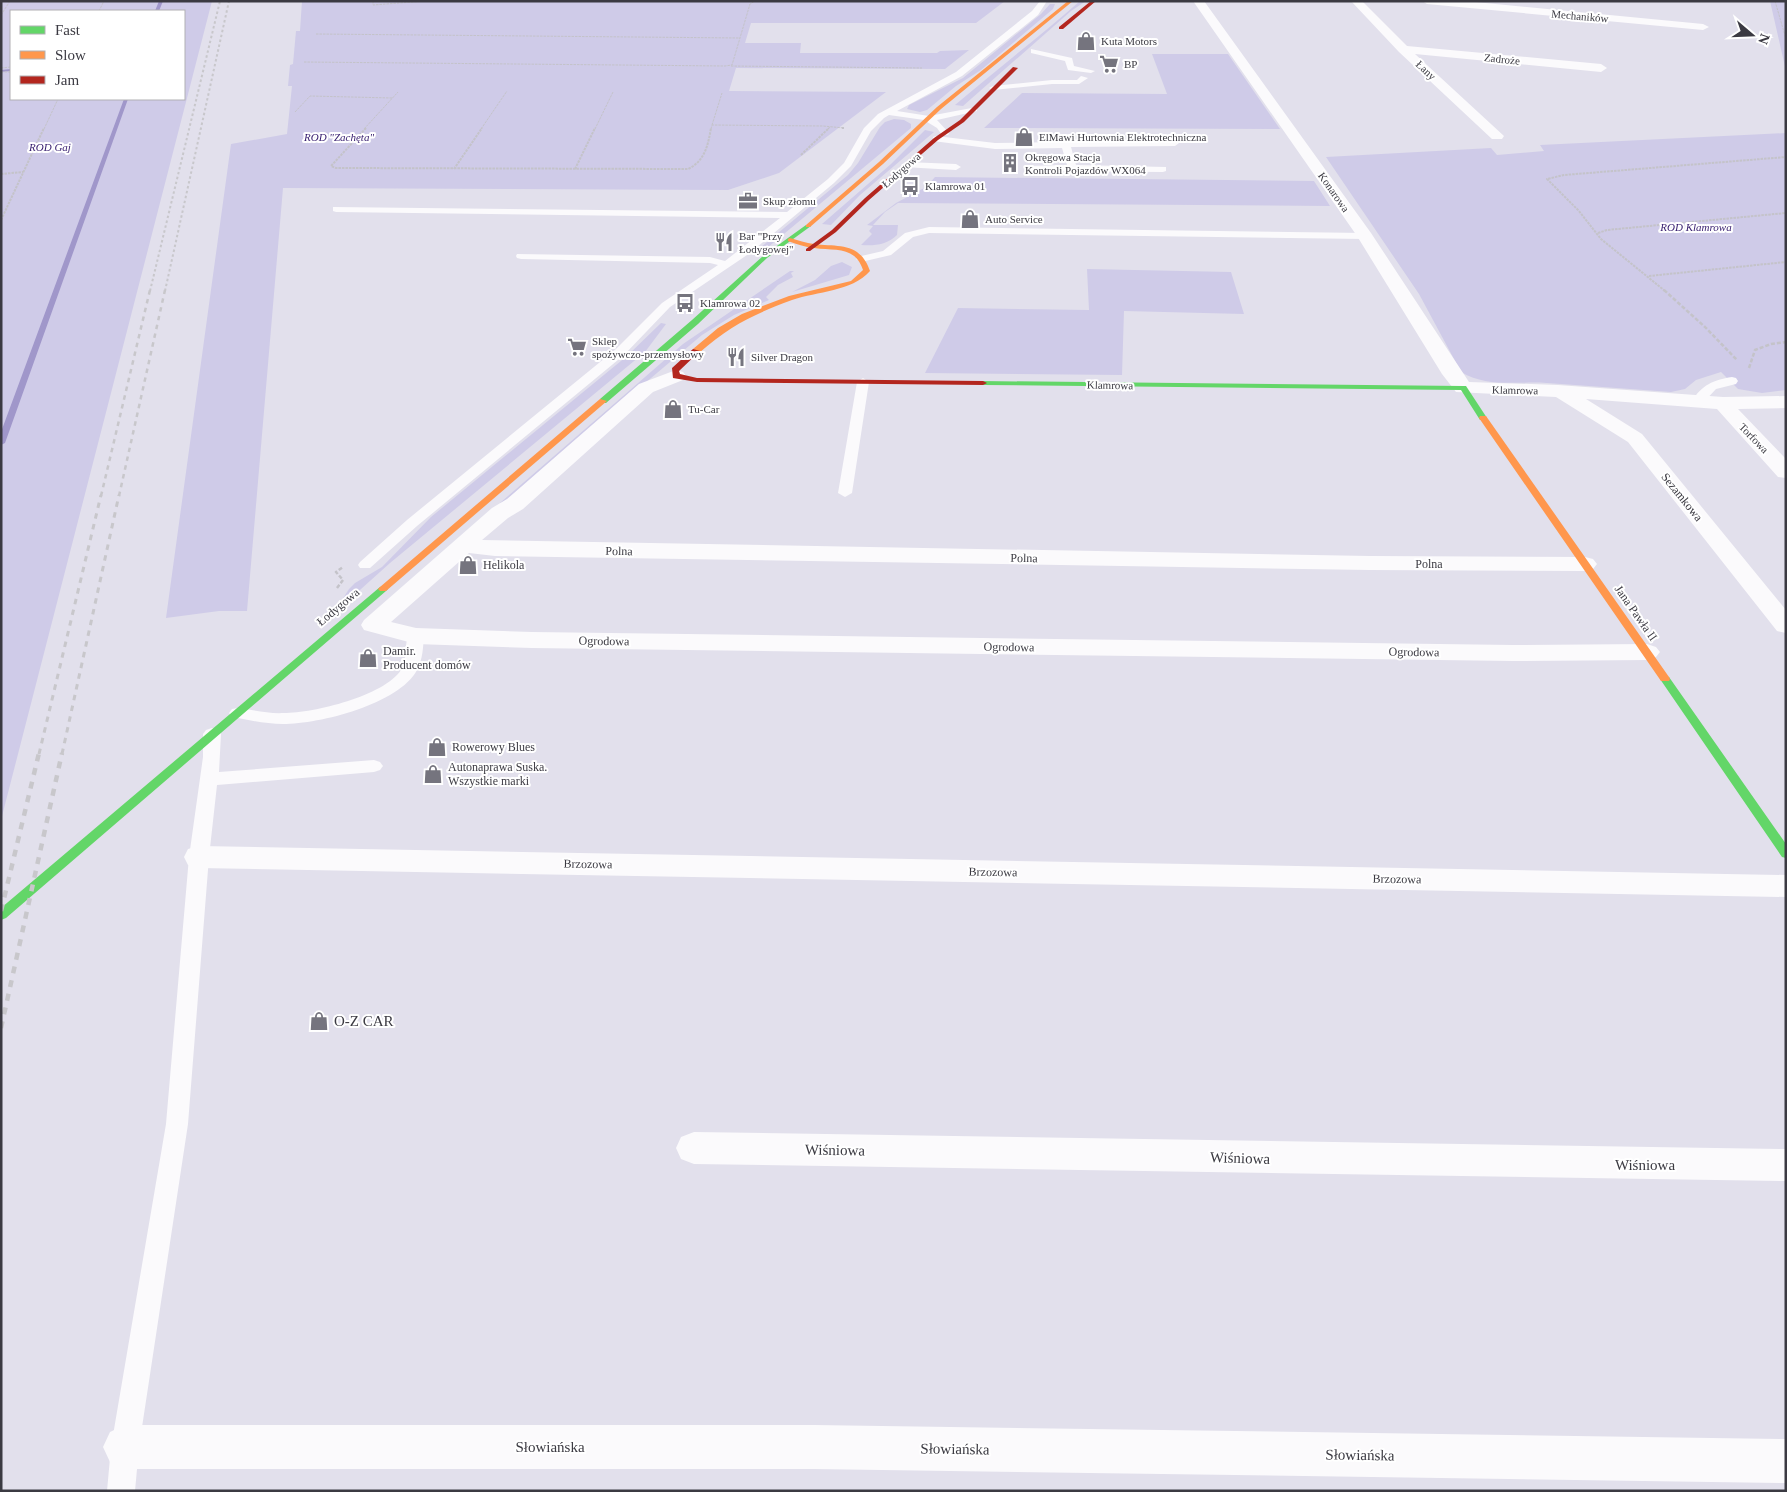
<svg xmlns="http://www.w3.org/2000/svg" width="1787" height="1492" font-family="Georgia,serif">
	<rect width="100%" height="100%" fill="#e2e0ec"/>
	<path fill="#cfcbe8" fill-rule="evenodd" d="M1 1H212L1 820ZM11 11H184V99H11Z
		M302 1H1005L976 23H751L745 43H801L800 53H937L940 51 969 50 945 69 736 68 729 91 886 92 779 173 728 190 283 188 247 611H219L166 618 231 144 287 134 292 86H288L290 65 293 64 296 31H300Z
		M1080 1H1086L1071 11 963 106 955 105C996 70 1039 37 1080 1Z
		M1770 1H1786V71Z
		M1050 4H1055L1053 9 981 70 956 86 927 110 920 112 907 109 909 105 963 78 1041 14Z
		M1152 54H1228L1280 129 984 128 1022 93 1167 94Z
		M894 119 904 120 911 124V128L760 254 754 253 848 175 858 163 880 127 885 122Z
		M925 130 934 132 860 195 831 225 822 224 891 164Z
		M1786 133V390L1762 393 1738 389 1721 372 1696 380 1685 389 1671 392C1630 389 1589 386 1547 383 1517 381 1488 388 1461 372L1419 294 1326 157 1491 148 1497 155 1544 151 1540 145Z
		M935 177 1314 181 1330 206 898 203 885 212 873 225H898L897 235C887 245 874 246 861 245L872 234 869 231 873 226 867 225 896 203 926 187Z
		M842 262 852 267 849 275 792 292 815 280 831 266Z
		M1087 269 1231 272 1244 314 1124 311 1122 375 925 373 958 308 1089 310Z
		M790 271H794L791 273 793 277 778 285 766 297 769 300 734 315 702 335 503 503H500L683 344Z
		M661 323 666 324 645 352 390 563 341 607 338 606 349 589 355 583 382 567 431 517 627 356Z"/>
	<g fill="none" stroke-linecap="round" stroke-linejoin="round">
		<path fill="#a097ca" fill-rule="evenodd" d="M159 1H163L159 11H155Z
			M11 69V71L1 72V70Z
			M124 99H128L5 443 1 445V432Z"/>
		<path stroke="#c4c3c9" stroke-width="1" stroke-dasharray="2.5 1" stroke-linecap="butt" d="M373 1V5L426 1
			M1775 1 1786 39
			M99 11 104 1
			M1 15 10 1
			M316 34 740 38
			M304 62 725 66 732 65 750 4 755 1
			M731 66 922 68
			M1 68 11 67
			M1 72H11
			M295 112 310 96 392 98
			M712 125 722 93
			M44 129 58 99
			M364 129 398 92
			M481 129 507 91
			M595 129 613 92
			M711 129 712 125 823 126 844 128
			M828 129 830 127"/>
		<path stroke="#c4c3c9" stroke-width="2" stroke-dasharray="2.5 1" stroke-linecap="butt" d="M366 128 331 166 336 168 688 169C705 161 708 145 711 128
			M842 128H844
			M801 155 829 128
			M454 169 482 128
			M575 169 595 128
			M1 174 23 172
			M1 220 44 128
			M1598 233 1607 230 1786 213
			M1649 276 1786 262
			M1665 291 1601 239 1579 211 1547 179 1564 175 1786 157"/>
		<path stroke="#c4c3c9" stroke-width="2.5" stroke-dasharray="4 2" stroke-linecap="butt" d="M1664 290 1705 327 1737 360
			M1749 368 1755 350 1771 344 1786 342
			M337 588 343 580 336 572 343 567"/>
		<path fill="#fbfafc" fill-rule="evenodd" d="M1040 1H1047L1038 15 962 76 897 111 929 116 977 107V111L937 120 949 133 948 135H942L937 128 924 120 889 115 884 118 871 131 851 166 834 183 750 253 670 307 624 355 417 526 370 568H360L358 565 360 562 407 520 616 349 662 303 718 265 710 263 521 259 517 258 516 256 517 254 710 257 725 261 780 218 336 212 333 211V207L787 212 828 179 844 163 864 128 878 114 956 72 1032 11Z
			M1031 49 1072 58 1074 66 1095 71 1091 73 1068 70 1065 61 1031 53Z
			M1081 76 1088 78 1079 84H1052L993 90 989 88 993 86 1052 80H1077Z
			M936 136 995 143 1061 142 1065 140 1069 142 1175 140 1179 143 1175 146 1071 147 1076 165 1166 167V171L1163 172 1029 171 1026 170V166L1067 165 1062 148 995 149 933 141V137Z
			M906 162 956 164 961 167 956 170 903 167 901 165Z
			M929 227 1365 233 1370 236 1365 239 929 233 913 237 891 255 861 262 856 259 857 257 883 251 905 233Z
			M1732 377 1736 378 1738 381 1736 384 1716 389 1702 404H1694L1692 401C1702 385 1713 380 1732 377Z
			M863 378 869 382 852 493 845 497 838 493 857 382Z
			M416 631 422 633 424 636C423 647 423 659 417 670 399 704 320 724 283 724 268 724 253 721 238 718L232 717 229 713 232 709 238 708C253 710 269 714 284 713 314 713 384 696 401 670 408 659 403 643 410 633Z
			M212 728 218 730 221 734 219 772 374 760 380 762 383 766 380 770 374 772 217 785 209 857 188 1124 139 1447 135 1491H107L111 1447 166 1124 189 857 203 757V734L206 730Z"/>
		<path fill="#fbfafc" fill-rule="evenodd" d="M1193 1H1204L1371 233 1469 382 1558 385 1723 397 1786 396V408L1738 409 1786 459V478L1778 477 1717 409 1586 399 1642 434 1786 610V633L1777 631 1628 442 1556 397 1456 392 1442 374 1357 236Z
			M1351 1H1362L1407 46 1601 64 1607 68 1601 72 1415 54 1504 136 1502 139H1492L1399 52Z
			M1422 1H1465L1703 24 1709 27 1703 30 1427 4Z
			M676 370 683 372 686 376 683 380 653 392 523 509 508 518 482 540 1370 556 1585 557 1593 559 1597 564 1593 569 1585 571 1370 570 495 556 469 553 391 622 416 628 532 632 1513 645 1647 644 1656 647 1660 652 1656 657 1647 660 1513 661 532 648 416 644 364 630 361 625 364 620 492 508 507 499 639 384Z
			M199 846 1786 875V897L199 868 188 865 184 857 188 849Z
			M694 1132 1786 1149V1181L694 1164 681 1159 676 1148 681 1137Z
			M125 1425H814L1786 1439V1483L814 1469H125L110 1462 103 1447 110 1432Z"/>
		<path fill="#63d668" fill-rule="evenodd" d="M806 225 811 226 767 258 698 324 606 403H600V399L692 320 763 256Z
			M980 381 1463 386H1466L1487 418 1486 420H1480L1461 390 983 385H980Z
			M383 586 388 589 386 591 6 918 1 920V908L380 587Z
			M1665 676 1669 677 1786 844V858L1782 857 1660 679Z"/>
		<path fill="#ff974d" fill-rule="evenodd" d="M1068 1H1073L941 109 883 164 810 227H806V225L879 162 937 107Z
			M790 238C798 240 806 243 814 244 839 247 860 242 870 271 851 292 818 291 792 300 752 315 731 325 699 353H693V349L718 328 742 314 789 296 851 281 863 270C855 246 836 251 814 248 805 247 796 244 788 241V239Z
			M600 399 607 401 386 591H380L378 589 380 587Z
			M1480 416H1486L1669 677 1670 679 1669 681H1661L1479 418Z"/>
		<path fill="#b3261e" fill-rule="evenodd" d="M1091 1H1096L1063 29H1059V27Z
			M1013 67 1018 68 964 122 938 140 869 200 836 232 810 251H806V249L832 230 865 198 934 138 960 120Z
			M693 349 700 351 679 371 680 374 697 378 983 381 987 383 983 385 697 382 673 378 672 368Z"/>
		<path stroke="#c8c7cb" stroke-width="2" stroke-dasharray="2.5 2.5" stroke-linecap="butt" d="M150 291 220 1
			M165 291 229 1"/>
		<path stroke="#c8c7cb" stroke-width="2.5" stroke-dasharray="4.5 4.5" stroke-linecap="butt" d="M101 496 150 290
			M119 496 165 290"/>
		<path stroke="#c8c7cb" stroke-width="3" stroke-dasharray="5.5 5.5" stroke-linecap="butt" d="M39 754 101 495
			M62 754 119 495"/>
		<path stroke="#c8c7cb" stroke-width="4.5" stroke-dasharray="7 7" stroke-linecap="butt" d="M1 911 39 753
			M1 1028 62 753"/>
	</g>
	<defs>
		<g id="shop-bare" transform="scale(1.5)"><path d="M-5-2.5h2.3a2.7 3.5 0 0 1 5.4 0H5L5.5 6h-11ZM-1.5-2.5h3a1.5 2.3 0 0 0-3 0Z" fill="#75747e" stroke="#fff" stroke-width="2.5" paint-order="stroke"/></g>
		<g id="supermarket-bare" transform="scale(1.5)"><path d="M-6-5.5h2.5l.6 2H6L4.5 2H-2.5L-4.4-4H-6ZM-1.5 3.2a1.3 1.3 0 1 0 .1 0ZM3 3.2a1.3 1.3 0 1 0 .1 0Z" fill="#75747e" stroke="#fff" stroke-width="2.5" paint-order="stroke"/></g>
		<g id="building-bare" transform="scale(1.5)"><path d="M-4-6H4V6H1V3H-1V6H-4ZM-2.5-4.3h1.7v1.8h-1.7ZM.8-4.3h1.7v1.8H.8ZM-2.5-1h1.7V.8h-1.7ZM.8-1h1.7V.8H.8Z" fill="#75747e" stroke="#fff" stroke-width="2.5" paint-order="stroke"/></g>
		<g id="bus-bare" transform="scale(1.5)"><path d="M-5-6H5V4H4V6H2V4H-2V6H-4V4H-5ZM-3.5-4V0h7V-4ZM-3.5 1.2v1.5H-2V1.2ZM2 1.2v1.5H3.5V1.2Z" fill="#75747e" stroke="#fff" stroke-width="2.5" paint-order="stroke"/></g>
		<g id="office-bare" transform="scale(1.5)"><path d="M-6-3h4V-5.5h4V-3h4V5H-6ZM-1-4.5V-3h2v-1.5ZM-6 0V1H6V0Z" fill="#75747e" stroke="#fff" stroke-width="2.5" paint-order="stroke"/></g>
		<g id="restaurant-bare" transform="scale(1.5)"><path d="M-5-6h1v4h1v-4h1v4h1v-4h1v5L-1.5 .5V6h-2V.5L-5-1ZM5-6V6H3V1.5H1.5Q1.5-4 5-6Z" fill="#75747e" stroke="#fff" stroke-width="2.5" paint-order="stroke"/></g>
	</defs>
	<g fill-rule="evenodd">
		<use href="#shop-bare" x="1086" y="41"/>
		<use href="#supermarket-bare" x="1109" y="64"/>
		<use href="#shop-bare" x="1024" y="137"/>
		<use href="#building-bare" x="1010" y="163"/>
		<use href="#bus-bare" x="910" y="186"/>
		<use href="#office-bare" x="748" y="201"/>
		<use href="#shop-bare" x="970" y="219"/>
		<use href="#restaurant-bare" x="724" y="242"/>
		<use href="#bus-bare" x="685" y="303"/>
		<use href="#supermarket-bare" x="577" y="347"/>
		<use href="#restaurant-bare" x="736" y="357"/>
		<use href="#shop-bare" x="673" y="409"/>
		<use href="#shop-bare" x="468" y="565"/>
		<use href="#shop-bare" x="368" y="658"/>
		<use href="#shop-bare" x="437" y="747"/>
		<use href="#shop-bare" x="433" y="774"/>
		<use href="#shop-bare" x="319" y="1021"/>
	</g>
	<g text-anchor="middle" stroke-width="4" stroke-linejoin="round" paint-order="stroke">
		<g font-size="11" fill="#3b3a42" stroke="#fff">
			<text transform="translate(1580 16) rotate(5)" y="4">Mechaników</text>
			<text transform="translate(1502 59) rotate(6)" y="4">Zadroże</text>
			<text transform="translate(1426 70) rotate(43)" y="4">Łany</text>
			<text transform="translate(901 170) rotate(-41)" y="4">Łodygowa</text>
			<text transform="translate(1334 192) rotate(55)" y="4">Konarowa</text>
			<text transform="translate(1110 385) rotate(1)" y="4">Klamrowa</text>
			<text transform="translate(1515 390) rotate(1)" y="4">Klamrowa</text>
			<text transform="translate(1754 438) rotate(46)" y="4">Torfowa</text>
		</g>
		<g font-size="11" fill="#3b3a42" stroke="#fff" text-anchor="start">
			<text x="1101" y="45">Kuta Motors</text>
			<text x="1124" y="68">BP</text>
			<text x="1039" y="141">ElMawi Hurtownia Elektrotechniczna</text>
			<text x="1025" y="161">Okręgowa Stacja<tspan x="1025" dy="13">Kontroli Pojazdów WX064</tspan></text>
			<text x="925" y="190">Klamrowa 01</text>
			<text x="763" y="205">Skup złomu</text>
			<text x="985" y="223">Auto Service</text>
			<text x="739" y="240">Bar "Przy<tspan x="739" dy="13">Łodygowej"</tspan></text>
			<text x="700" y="307">Klamrowa 02</text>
			<text x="592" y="345">Sklep<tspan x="592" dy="13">spożywczo-przemysłowy</tspan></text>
			<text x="751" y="361">Silver Dragon</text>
			<text x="688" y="413">Tu-Car</text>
		</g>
		<g font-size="11" font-style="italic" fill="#351b6d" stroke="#fff">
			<text x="339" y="141">ROD "Zachęta"</text>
			<text x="50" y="151">ROD Gaj</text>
			<text x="1696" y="231">ROD Klamrowa</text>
		</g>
		<g font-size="12" fill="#3b3a42" stroke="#fff">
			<text transform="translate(1682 497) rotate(51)" y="4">Sezamkowa</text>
			<text transform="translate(619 551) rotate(1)" y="4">Polna</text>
			<text transform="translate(1024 558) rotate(1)" y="4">Polna</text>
			<text x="1429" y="568">Polna</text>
			<text transform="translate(338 607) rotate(-40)" y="4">Łodygowa</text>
			<text transform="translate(1636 613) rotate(55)" y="4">Jana Pawła II</text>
			<text transform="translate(604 641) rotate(1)" y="4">Ogrodowa</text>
			<text transform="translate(1009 647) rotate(1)" y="4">Ogrodowa</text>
			<text transform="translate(1414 652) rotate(1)" y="4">Ogrodowa</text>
			<text transform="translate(588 864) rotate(1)" y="4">Brzozowa</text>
			<text transform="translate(993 872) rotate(1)" y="4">Brzozowa</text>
			<text transform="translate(1397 879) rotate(1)" y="4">Brzozowa</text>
		</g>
		<g font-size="12" fill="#3b3a42" stroke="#fff" text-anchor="start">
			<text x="483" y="569">Helikola</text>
			<text x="383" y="655">Damir.<tspan x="383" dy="14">Producent domów</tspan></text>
			<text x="452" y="751">Rowerowy Blues</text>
			<text x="448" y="771">Autonaprawa Suska.<tspan x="448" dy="14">Wszystkie marki</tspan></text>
		</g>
		<g font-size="15" fill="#3b3a42" stroke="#fff" text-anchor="start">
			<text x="334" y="1026">O-Z CAR</text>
		</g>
		<g font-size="15" fill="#3b3a42" stroke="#fff">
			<text transform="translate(835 1150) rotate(1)" y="5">Wiśniowa</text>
			<text transform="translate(1240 1158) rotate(2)" y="5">Wiśniowa</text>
			<text x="1645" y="1170">Wiśniowa</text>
			<text x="550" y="1452">Słowiańska</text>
			<text transform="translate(955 1449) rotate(1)" y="5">Słowiańska</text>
			<text transform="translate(1360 1455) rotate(1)" y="5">Słowiańska</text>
		</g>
	</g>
	<rect width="1787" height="1492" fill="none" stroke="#3b3a42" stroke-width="5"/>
	<rect x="10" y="10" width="175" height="90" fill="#ffffff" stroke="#b1b0b3"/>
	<rect x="20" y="26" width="25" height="8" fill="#63d668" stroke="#b1b0b3"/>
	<text x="55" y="35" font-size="15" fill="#3b3a42">Fast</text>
	<rect x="20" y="51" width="25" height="8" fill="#ff974d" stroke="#b1b0b3"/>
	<text x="55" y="60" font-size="15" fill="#3b3a42">Slow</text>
	<rect x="20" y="76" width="25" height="8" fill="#b3261e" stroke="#b1b0b3"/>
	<text x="55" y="85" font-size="15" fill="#3b3a42">Jam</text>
	<g transform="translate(1752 35) rotate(109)" stroke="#ffffff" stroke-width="4" paint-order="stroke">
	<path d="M0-4L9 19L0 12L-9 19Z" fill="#3b3a42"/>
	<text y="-8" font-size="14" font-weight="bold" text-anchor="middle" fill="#3b3a42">N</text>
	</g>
</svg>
